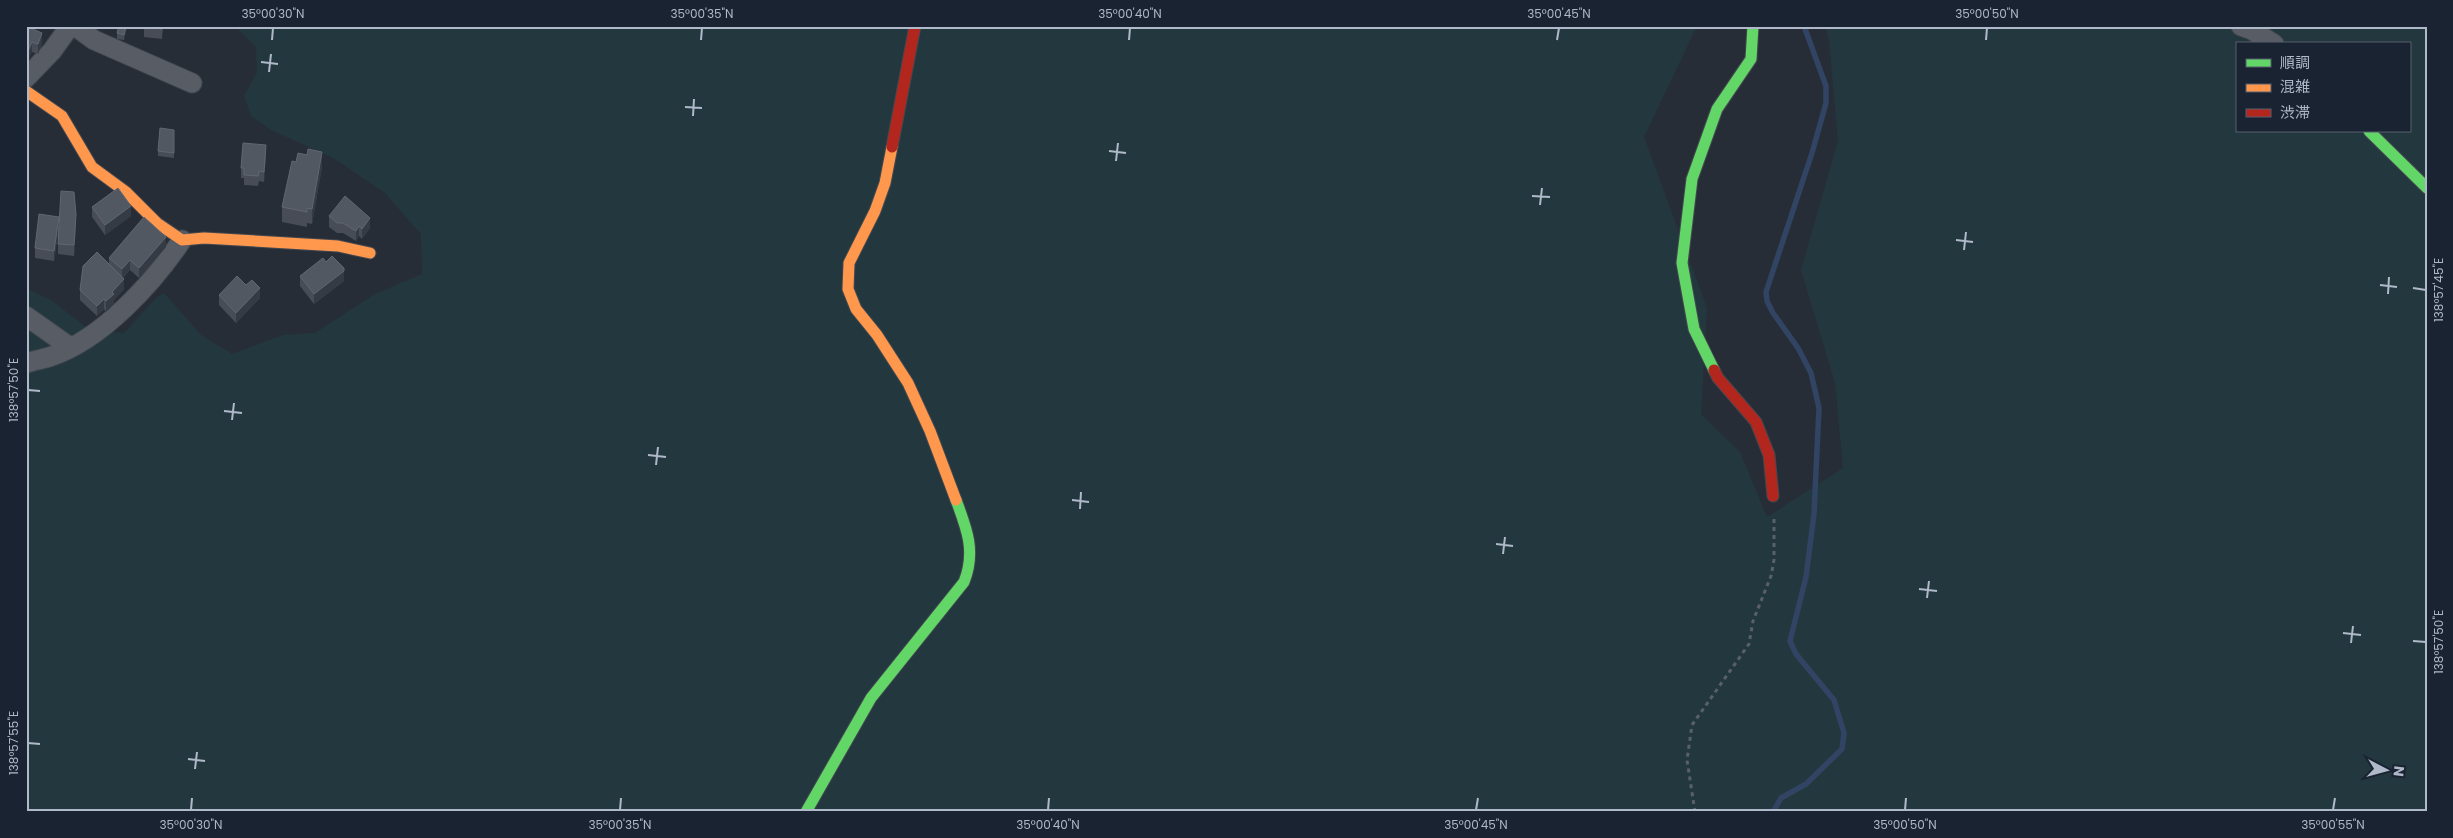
<svg xmlns="http://www.w3.org/2000/svg" width="2453" height="838" font-family="Poppins,'Noto Sans JP',sans-serif">
	<rect width="100%" height="100%" fill="#272d37"/>
	<path fill="#23383e" fill-rule="evenodd" d="M235 26H1697L1644 137 1707 308 1701 414 1740 452 1767 517 1843 468 1835 383 1801 270 1838 141 1829 40 1825 26H2427V812H26V288L51 300 91 331 124 333 156 298 164 293 201 335 232 354 283 335 315 333 375 294 422 274 421 234 385 193 335 159 271 130 251 116 244 96 257 73 256 47ZM2237 44H2409V131H2237Z"/>
	<g fill="none" stroke-linecap="round" stroke-linejoin="round">
		<path stroke="#314463" stroke-width="5.5" d="M1773 812 1781 798 1806 784 1842 749 1844 733 1834 700 1796 654 1790 641 1806 577 1814 514 1819 408 1811 373 1798 348 1773 313 1767 301 1766 292 1812 153 1826 103V86L1804 26"/>
		<g stroke="#434850" stroke-width="21">
			<path id="street" d="M75 26 94 40 192 83
				M2241 26 2252 30 2274 44
				M26 78 52 51 70 26
				M26 316 70 347
				M26 363C35 360 44 359 52 356 102 339 153 283 182 240"/>
		</g>
		<g stroke="#434850" stroke-width="13">
			<path id="fast" d="M2369 131 2427 188
				M1714 370 1694 329 1682 263 1692 179 1717 109 1751 59 1753 26
				M806 812 871 698 964 582C976 552 967 529 956 500"/>
		</g>
		<g stroke="#434850" stroke-width="13">
			<path id="slow" d="M26 91 62 116 92 167 126 192 157 223 182 240 204 238 338 246 370 253
				M892 147 885 183 875 211 849 263 848 289 856 309 877 335 908 383 930 431 956 500"/>
		</g>
		<g stroke="#434850" stroke-width="13">
			<path id="jam" d="M892 147 915 26
				M1714 370 1718 378 1756 422 1769 455 1773 496"/>
		</g>
		<path stroke="#596068" stroke-width="3" stroke-dasharray="4 4" stroke-linecap="butt" d="M1695 812 1687 760 1692 725 1749 644 1753 621 1771 576 1774 560V518"/>
		<use href="#street" stroke="#575c65" stroke-width="19"/>
		<use href="#fast" stroke="#63d668" stroke-width="11"/>
		<use href="#slow" stroke="#ff974d" stroke-width="11"/>
		<use href="#jam" stroke="#b3261e" stroke-width="11"/>
	</g>
	<path fill="#474c56" d="M26 26 42 43 38 54 32 52Z
		M127 26 124 40 117 39V33Z
		M144 26H163L162 39 144 37Z
		M174 130V158L158 156V151Z
		M266 155 264 182 259 181 258 186 244 185V178H241V168Z
		M322 167 312 224 307 223V227L282 222V207Z
		M92 207 131 216 105 235 92 217Z
		M329 216 370 228 362 239 359 236 356 241 343 233H337L329 227Z
		M76 224 74 256 58 254V244Z
		M59 227 54 261 35 258V248Z
		M166 247 139 278 130 270 123 278 124 289 114 300V304L106 312 104 309 97 316 80 300V290L109 264V258Z
		M326 262 344 278V281L314 304 300 286V276Z
		M219 295 260 298 236 323 219 305Z"/>
	<path fill="#353b44" d="M126 26 127 29 124 40V35Z
		M42 33V43L38 54V44Z
		M32 42V52L26 66V56Z
		M266 145V155L264 182V172Z
		M322 152V167L312 224V209Z
		M131 206V216L105 235V225Z
		M76 214V224L74 256V245Z
		M59 217V227L54 261V251Z
		M370 218V228L362 239V229Z
		M359 226V236L356 241V231Z
		M166 237V247L139 278V268Z
		M130 260V270L122 279V269Z
		M344 268V281L314 304V294Z
		M124 279V289L114 300V304L106 312V301L112 292Z
		M260 288V298L236 323V313Z
		M104 299V309L97 316V306Z"/>
	<path fill="#525862" stroke="#616772" d="M26 26 42 33 38 44 32 42 26 56Z
		M119 26H126L124 35 117 33Z
		M144 26H162V29L144 27Z
		M160 128 174 130V153L158 151Z
		M243 143 266 145 264 172 259 171 258 176 244 175V168H241Z
		M308 149 322 152 312 209 307 208V212L282 207 292 161 296 162 298 153 307 155Z
		M118 188 131 206 105 225 92 207Z
		M61 191 74 192 76 214 74 245 58 244Z
		M345 196 370 218 362 229 359 226 356 231 343 223H337L329 216Z
		M39 214 59 217 54 251 35 248Z
		M144 217 166 237 139 268 130 260 122 269 109 258Z
		M97 252 124 279 112 292 114 294 106 301 104 299 97 306 80 290 83 266Z
		M332 256 344 268V271L314 294 300 276 323 258 326 262Z
		M237 276 246 285 252 280 260 288 236 313 219 295Z"/>
	<path fill="none" stroke="#b0b9c9" stroke-width="2" d="M272 40 273 28M701 40 702 28M1129 40 1130 28M1557 40 1559 28M1986 40 1987 28M261 62 278 64M269 72 271 54M685 107 702 108M693 116 694 99M1109 151 1126 153M1116 161 1118 143M1532 196 1550 197M1540 205 1542 188M1956 240 1973 242M1964 250 1966 232M2380 285 2397 287M2413 288 2426 290M2388 294 2389 277M28 390 40 391M224 411 242 413M232 420 234 403M648 455 666 457M656 465 658 447M1072 500 1089 502M1080 509 1081 492M1496 544 1513 546M1503 554 1505 537M1919 589 1937 591M1927 598 1929 581M2343 633 2361 635M2413 641 2426 642M2351 643 2353 626M28 743 40 744M188 759 205 761M195 769 197 752M191 810 192 798M620 810 621 798M1048 810 1049 798M1476 810 1478 798M1905 810 1906 798M2333 810 2335 798"/>
	<rect width="2453" height="838" fill="none" stroke="#1a2332" stroke-width="55"/>
	<rect x="2236" y="42" width="175" height="90" fill="#1a2332" stroke="#565f6e"/>
	<rect x="2246" y="59" width="25" height="8" fill="#63d668" stroke="#565f6e"/>
	<text x="2280" y="68" font-size="15" fill="#b0b9c9">順調</text>
	<rect x="2246" y="84" width="25" height="8" fill="#ff974d" stroke="#565f6e"/>
	<text x="2280" y="92" font-size="15" fill="#b0b9c9">混雑</text>
	<rect x="2246" y="109" width="25" height="8" fill="#b3261e" stroke="#565f6e"/>
	<text x="2280" y="118" font-size="15" fill="#b0b9c9">渋滞</text>
	<g transform="translate(2386 770) rotate(96)" stroke="#1a2332" stroke-width="4" paint-order="stroke">
	<path d="M0-4L9 19L0 12L-9 19Z" fill="#b0b9c9"/>
	<text y="-8" font-size="14" font-weight="bold" text-anchor="middle" fill="#b0b9c9">N</text>
	</g>
	<rect x="28" y="28" width="2398" height="782" fill="none" stroke="#b0b9c9" stroke-width="2"/>
	<g font-size="12" text-anchor="middle" fill="#b0b9c9">
		<text x="273" y="18">35°00'30"N</text>
		<text x="702" y="18">35°00'35"N</text>
		<text x="1130" y="18">35°00'40"N</text>
		<text x="1559" y="18">35°00'45"N</text>
		<text x="1987" y="18">35°00'50"N</text>
		<text transform="translate(2439 290) rotate(-90)" y="4">138°57'45"E</text>
		<text transform="translate(14 390) rotate(-90)" y="4">138°57'50"E</text>
		<text transform="translate(2439 642) rotate(-90)" y="4">138°57'50"E</text>
		<text transform="translate(14 743) rotate(-90)" y="4">138°57'55"E</text>
		<text x="191" y="829">35°00'30"N</text>
		<text x="620" y="829">35°00'35"N</text>
		<text x="1048" y="829">35°00'40"N</text>
		<text x="1476" y="829">35°00'45"N</text>
		<text x="1905" y="829">35°00'50"N</text>
		<text x="2333" y="829">35°00'55"N</text>
	</g>
</svg>
